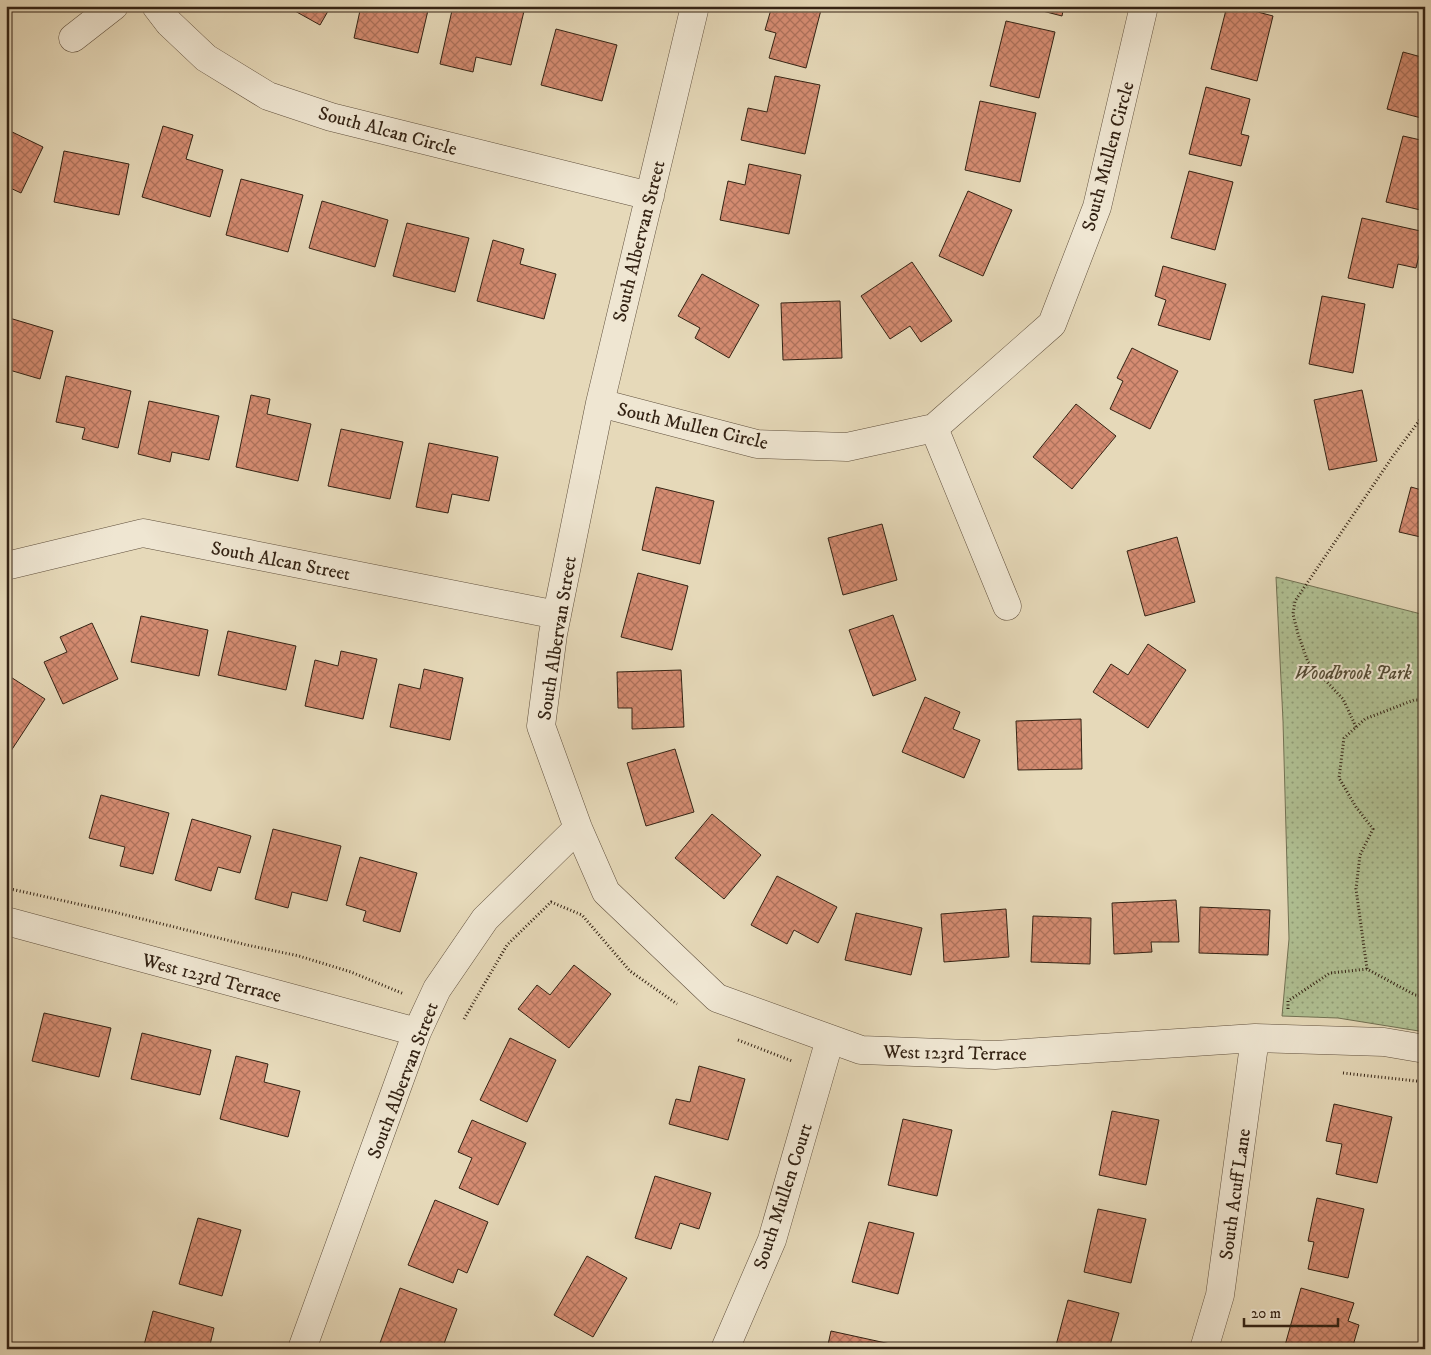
<svg xmlns="http://www.w3.org/2000/svg" width="1431" height="1355" font-family="'IM FELL DW Pica',serif">
	<defs>
		<pattern id="grass-dots" width="8" height="8" patternUnits="userSpaceOnUse" patternTransform="scale(1.25)"><rect width="8" height="8" fill="#b0c093"/><path d="M2 2h.1M6 6h.1" fill="none" stroke="#909c77" stroke-width="1.8" stroke-linecap="round"/></pattern>
		<pattern id="building-cross-hatch" width="8" height="8" patternUnits="userSpaceOnUse" patternTransform="scale(1.25)"><rect width="8" height="8" fill="#d58c72"/><path d="M0 0l8 8M0 8l8-8" fill="none" stroke="#ae725c"/></pattern>
	</defs>
	<rect width="100%" height="100%" fill="#e6d9b9"/>
	<filter id="stains"><feTurbulence type="fractalNoise" baseFrequency=".004" numOctaves="4"/><feColorMatrix values="0 0 0 0 .2 0 0 0 0 .09 0 0 0 0 .02 0 0 0 .5 -.17"/></filter>
	<radialGradient id="worn" r=".72"><stop offset=".6" stop-color="#630" stop-opacity="0"/><stop offset="1" stop-color="#630" stop-opacity=".3"/></radialGradient>
	<path fill="url(#grass-dots)" stroke="#727254" d="M1276 577 1425 615V1032L1338 1018 1282 1016 1289 939 1283 721Z"/>
	<path fill="url(#building-cross-hatch)" stroke="#342314" d="M286 6H331L320 25Z
		M361 6H429L418 53 354 38Z
		M453 6 525 7 511 65 476 57 473 72 440 64Z
		M772 6H822L806 68 769 58 776 33 765 30Z
		M1023 6H1064L1062 16Z
		M1227 6H1235L1273 16 1257 81 1211 69Z
		M1006 21 1055 32 1039 98 990 86Z
		M556 29 617 45 602 101 541 85Z
		M1403 52 1425 58V119L1387 109Z
		M775 76 820 85 805 154 741 140 748 108 767 112Z
		M1206 87 1250 99 1241 134 1249 136 1241 166 1189 154Z
		M980 101 1036 113 1020 182 965 170Z
		M163 126 193 135 186 159 223 170 210 217 142 197Z
		M6 129 43 147 21 193 6 186Z
		M1403 136 1425 141V211L1386 202Z
		M64 151 129 164 119 215 54 202Z
		M749 164 801 175 789 234 720 220 728 181 745 185Z
		M1189 171 1233 182 1215 250 1171 238Z
		M241 179 303 195 288 252 226 235Z
		M968 191 1012 210 983 276 939 256Z
		M322 201 388 220 375 267 309 248Z
		M1362 218 1425 232 1416 268 1398 264 1393 288 1348 278Z
		M407 223 469 238 455 292 393 276Z
		M493 240 524 249 520 264 556 274 544 319 477 301Z
		M912 262 952 321 921 342 910 326 890 339 861 296Z
		M1163 266 1226 284 1210 340 1158 325 1166 300 1155 296Z
		M702 274 759 305 729 358 695 338 700 328 678 316Z
		M1322 296 1365 304 1353 373 1309 364Z
		M840 301 842 358 783 360 781 303Z
		M6 317 53 331 40 379 6 369Z
		M1132 348 1178 371 1150 429 1110 409 1123 381 1117 378Z
		M66 376 131 391 118 448 82 439 85 428 56 422Z
		M1362 390 1377 461 1329 470 1314 400Z
		M251 395 270 399 267 414 311 424 298 481 236 467Z
		M149 401 219 416 209 460 172 452 170 462 138 454Z
		M1076 404 1116 436 1072 489 1033 457Z
		M341 429 403 442 390 499 328 486Z
		M429 443 498 457 489 501 452 494 448 513 416 507Z
		M656 487 714 501 700 564 642 550Z
		M1411 487 1425 491V538L1399 532Z
		M882 524 897 580 843 595 828 538Z
		M1177 537 1195 602 1145 616 1127 551Z
		M638 573 688 586 672 650 621 637Z
		M893 615 916 680 873 696 849 630Z
		M141 616 208 630 199 676 131 662Z
		M92 623 118 679 63 704 44 662 67 652 60 637Z
		M228 631 296 646 286 690 218 675Z
		M1148 644 1186 670 1148 728 1093 692 1111 664 1128 675Z
		M341 651 377 659 363 719 305 706 315 660 338 666Z
		M424 669 463 678 450 740 390 727 399 684 420 689Z
		M681 670 684 727 632 729V708H618L617 672Z
		M6 674 45 699 7 757H6Z
		M925 697 960 712 953 729 980 740 964 778 902 752Z
		M1081 719 1082 769 1018 770 1016 721Z
		M675 749 694 812 646 826 627 763Z
		M101 795 169 813 153 874 120 866 125 847 89 838Z
		M712 814 761 855 724 899 675 858Z
		M192 819 251 836 240 873 218 867 211 891 175 880Z
		M273 829 341 846 327 901 292 892 288 908 255 899Z
		M360 857 417 873 400 932 363 921 366 911 346 905Z
		M777 876 837 907 818 943 794 930 787 944 751 925Z
		M1176 900 1179 942H1151L1152 952 1114 954 1112 903Z
		M1200 907 1270 910 1268 955 1199 953Z
		M1006 909 1009 957 944 962 941 914Z
		M856 913 922 928 911 975 845 960Z
		M1033 916 1091 918 1090 964 1031 962Z
		M574 965 611 994 569 1048 518 1009 537 985 550 995Z
		M44 1013 111 1028 99 1077 32 1061Z
		M142 1033 211 1050 200 1095 131 1079Z
		M510 1038 556 1060 527 1122 480 1100Z
		M236 1056 268 1064 264 1082 300 1091 288 1137 220 1119Z
		M699 1066 745 1079 728 1140 669 1124 676 1099 690 1102Z
		M1334 1104 1392 1117 1377 1183 1336 1174 1342 1144 1326 1141Z
		M1112 1111 1159 1120 1146 1185 1099 1175Z
		M903 1119 952 1130 937 1196 888 1185Z
		M472 1120 526 1143 498 1205 459 1188 472 1158 458 1152Z
		M655 1176 711 1193 699 1229 680 1223 671 1249 635 1238Z
		M1317 1198 1364 1209 1348 1278 1308 1269 1314 1242 1308 1241Z
		M435 1200 488 1222 467 1273 458 1269 453 1283 408 1265Z
		M1098 1209 1146 1219 1131 1283 1084 1272Z
		M198 1218 241 1230 222 1296 179 1284Z
		M869 1222 914 1233 898 1294 852 1282Z
		M587 1256 627 1278 593 1337 554 1315Z
		M400 1288 457 1309 442 1349H396L380 1343Z
		M1301 1288 1354 1303 1348 1321 1359 1325 1352 1349H1284Z
		M1068 1300 1119 1313 1109 1349H1055Z
		M153 1311 214 1328 209 1349H143Z
		M831 1331 895 1345 894 1349H827Z"/>
	<g fill="none" stroke-linecap="round" stroke-linejoin="round">
		<g stroke="#60503d" stroke-width="29">
			<path id="street" d="M156 6 169 23 206 58 268 96 331 117 650 196
				M695 6 600 403 553 634 541 726 578 828 606 892 717 998 861 1050 995 1055 1255 1038 1384 1042 1425 1049
				M73 38 114 6
				M600 403 757 444 847 447 934 428 1052 324 1097 207 1144 6
				M934 428 1007 606
				M6 566 143 533 557 615
				M6 921 417 1032
				M302 1349 417 1032 437 989 485 919 578 828
				M725 1349 772 1240 830 1039
				M1204 1349 1220 1295 1255 1038"/>
		</g>
		<path stroke="#342314" stroke-width="3" stroke-dasharray="1 2.5" stroke-linecap="butt" d="M1356 727 1343 699 1308 662 1298 634 1293 614 1295 601 1393 456 1425 413
			M6 888 114 912 247 945 299 956 351 972 404 994
			M1367 969 1356 889 1360 855 1373 829 1356 807 1339 778 1344 738 1365 719 1414 700H1425
			M1288 1009V1001L1330 973 1367 969 1415 995 1425 996
			M464 1019 507 945 551 902 582 915 630 971 677 1004
			M738 1040 792 1061
			M1343 1073 1425 1082"/>
		<use href="#street" stroke="#efe6d2" stroke-width="28"/>
	</g>
	<g text-anchor="middle" stroke-width="4" stroke-linejoin="round" paint-order="stroke">
		<g font-size="19" fill="#342314" stroke="#efe6d2">
			<text transform="translate(388 130) rotate(15)" y="7">South Alcan Circle</text>
			<text transform="translate(1107 156) rotate(-75)" y="7">South Mullen Circle</text>
			<text transform="translate(638 241) rotate(-76)" y="7">South Albervan Street</text>
			<text transform="translate(693 425) rotate(13)" y="7">South Mullen Circle</text>
			<text transform="translate(281 560) rotate(11)" y="7">South Alcan Street</text>
			<text transform="translate(556 638) rotate(-81)" y="7">South Albervan Street</text>
			<text transform="translate(212 977) rotate(15)" y="7">West 123rd Terrace</text>
			<text transform="translate(955 1052) rotate(1)" y="7">West 123rd Terrace</text>
			<text transform="translate(402 1080) rotate(-69)" y="7">South Albervan Street</text>
			<text transform="translate(1234 1194) rotate(-82)" y="7">South Acuff Lane</text>
			<text transform="translate(782 1196) rotate(-72)" y="7">South Mullen Court</text>
		</g>
		<g font-size="19" font-style="italic" fill="#534a34" stroke="#efe6d2">
			<text x="1353" y="679">Woodbrook Park</text>
		</g>
	</g>
	<rect width="1431" height="1355" fill="none" stroke="#e6d9b9" stroke-width="25"/>
	<rect x="8" y="8" width="1416" height="1340" fill="none" stroke="#342314" stroke-width="2.5"/>
	<rect x="12" y="12" width="1406" height="1330" fill="none" stroke="#342314"/>
	<path d="M1244 1318v8h94v-8" fill="none" stroke="#342314" stroke-width="2.5"/>
	<text x="1251" y="1318" font-size="15" fill="#342314" stroke="#efe6d2" stroke-width="4" paint-order="stroke">20 m</text>
	<rect width="100%" height="100%" filter="url(#stains)"/>
	<rect width="100%" height="100%" fill="url(#worn)"/>
</svg>
